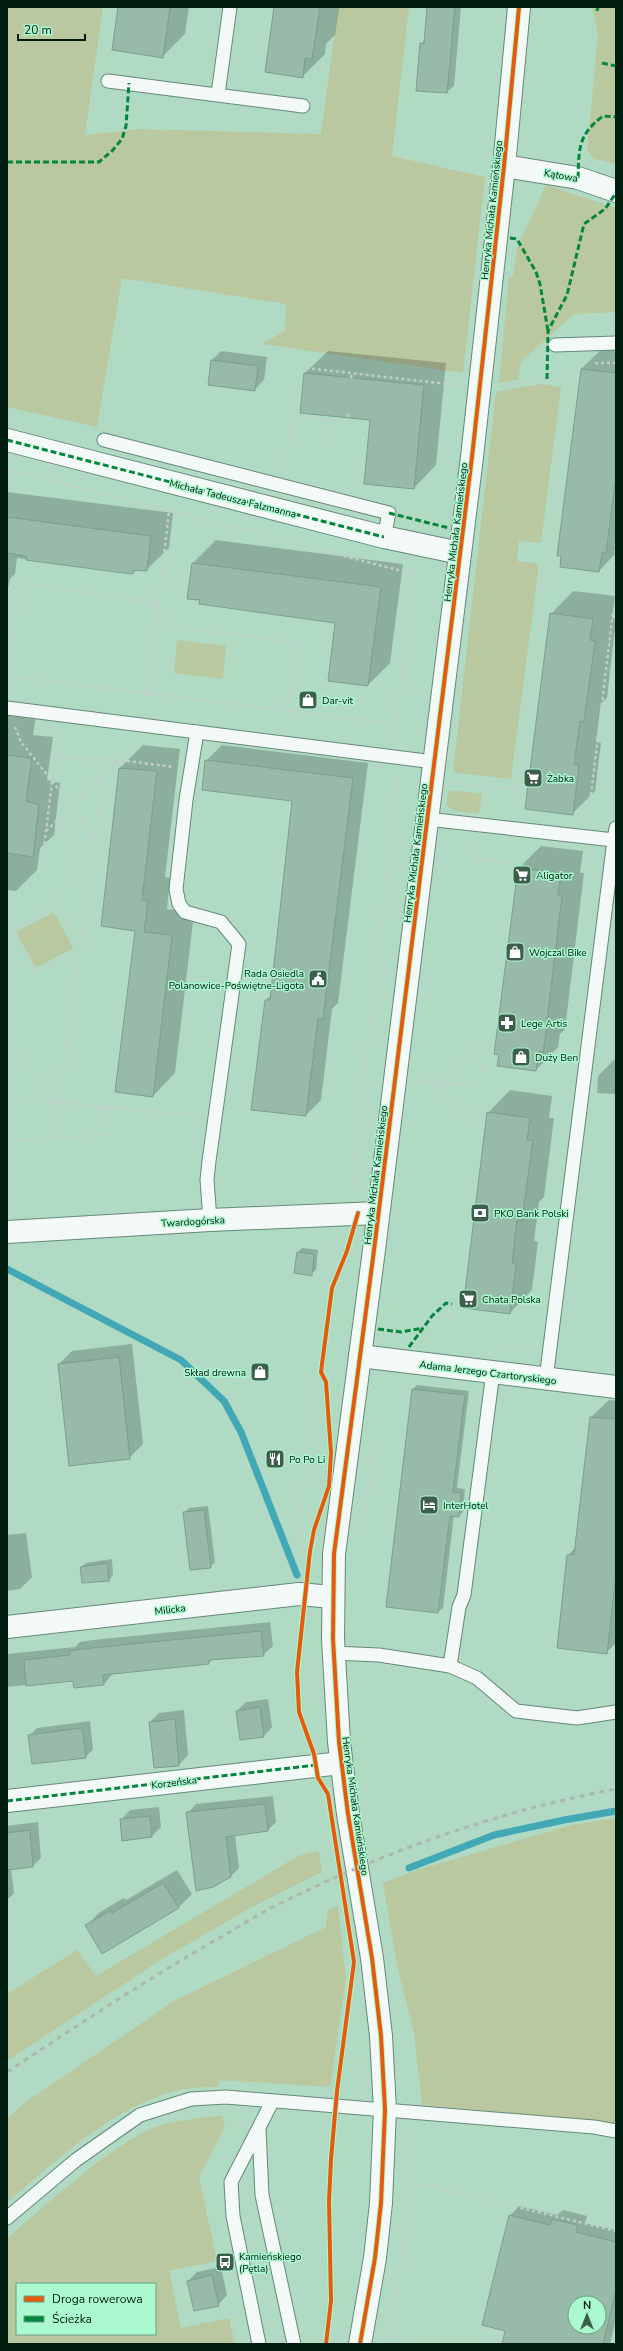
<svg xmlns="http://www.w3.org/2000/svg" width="623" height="2351" font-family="'Nunito Sans',sans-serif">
	<rect width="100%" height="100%" fill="#b0dac3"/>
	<path fill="#bac89f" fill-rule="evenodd" d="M7 7H103L85 135 140 129 321 134 338 7H409L392 156 485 177 463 373 262 344 285 331 286 304 122 278 97 427 7 407Z
		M592 7H616V164L594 159 587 150 598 35Z
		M546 185 616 208V312L574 314 521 362 518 380 499 383 509 277H513L517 248Z
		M541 384 561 387 541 543 519 541 517 561 539 564 511 779 453 772 496 392Z
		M177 640 226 646 223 679 174 673Z
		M449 790 482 794 479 814 456 811 446 805Z
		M54 912 73 948 36 968 16 932Z
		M616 1818V2125L602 2121 422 2105 414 2033 397 1965 383 1883 420 1869 572 1825Z
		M319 1851 322 1872 252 1907 159 1961 7 2061V1994L77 1950 96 1976 298 1856Z
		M338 1905 346 1979 330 2087 219 2080V2087C210 2087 201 2087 192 2088 123 2097 58 2159 7 2203V2118L27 2101 174 2001 326 1927 328 1910Z
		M222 2115 225 2127 199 2177 217 2261 169 2271 181 2328 229 2318 235 2344H7V2238C48 2204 97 2157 144 2132 167 2120 197 2119 222 2115ZM17 2284H155V2334H17Z"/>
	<path fill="#0003" fill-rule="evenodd" d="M119 7H189L185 34 162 57Z
		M274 7H339L335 35 326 44 325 54 302 77 266 72Z
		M428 7H461L454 86 447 92 417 90 421 44 425 39Z
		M604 347 616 348V553L599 571 581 369Z
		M221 351 267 357 264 380 254 390 212 360Z
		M328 351 446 363 436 465 414 488 371 419 305 373Z
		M7 492 173 513 169 548 146 570 137 569 133 573 17 558 15 574 10 579 7 592Z
		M216 540 403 564 390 663 368 685 336 622 188 598 193 563Z
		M573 591 615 596 612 618 616 619 607 698 601 703 596 742 601 743 595 791 572 814 551 614Z
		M7 711 36 715 33 735 53 737 47 780 60 783 54 835 40 848 37 870 16 891 7 890Z
		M143 745 180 749 165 877 170 878 167 909 194 913 175 1073 153 1096 136 930 103 926 120 768Z
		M222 745 368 763 338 1003 332 1009 321 1100 306 1115 253 1109 266 1000 271 995 294 800 206 761Z
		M541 846 583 851 580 873H584L565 1029 560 1034 558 1047 536 1070 519 868Z
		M616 1058V1094L597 1093 598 1076Z
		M510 1090 552 1096 549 1118H554L544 1197 539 1202 534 1241 538 1242 532 1290 510 1313 488 1113Z
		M302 1248 318 1250 316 1270 311 1274 298 1252Z
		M132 1344 143 1444 129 1458 59 1364 72 1351Z
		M417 1385 469 1391 457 1488 465 1489 463 1512 458 1516 454 1515 443 1608 438 1612 413 1389Z
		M609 1400 616 1401V1643L607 1652 568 1555 576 1547 591 1417Z
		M208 1506 215 1562 210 1567 184 1513 189 1508Z
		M26 1533 32 1577 20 1589 7 1591V1535Z
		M112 1559 113 1575 109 1580 81 1567 86 1563Z
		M270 1622 273 1646 263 1655 212 1659 209 1663 113 1673 104 1684 75 1687 74 1680 7 1687V1654L75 1647 80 1642 93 1640Z
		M268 1699 272 1727 264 1736 237 1711 246 1702Z
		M184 1710 188 1755 179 1765 155 1767 150 1722 159 1713Z
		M90 1721 93 1749 86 1757 29 1736 37 1728Z
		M273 1796 276 1822 268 1830 235 1835 239 1868 231 1876 188 1813 196 1804Z
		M159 1807 161 1827 152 1836 123 1840 121 1820 130 1810Z
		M38 1822 41 1858 33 1866 11 1869 14 1893 7 1900V1826Z
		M177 1870 192 1894 178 1908 86 1926 100 1912 124 1898 126 1900Z
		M519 2206 557 2215 563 2210 587 2216 585 2223 616 2230V2319L610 2344H503L506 2330 510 2216ZM575 2303H599V2327H575Z
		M221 2267 227 2295 218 2305 188 2281 197 2272Z"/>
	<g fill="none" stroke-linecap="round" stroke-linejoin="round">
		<path stroke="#43a8b6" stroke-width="7" d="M7 1269 181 1360 224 1401 241 1432 297 1575
			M409 1868 494 1835 564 1820 616 1811"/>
	</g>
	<path fill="#97bba8" stroke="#7c9f8d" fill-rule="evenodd" d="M118 7H170L163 58 112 50Z
		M274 7H320L312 59 305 58 303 78 265 72Z
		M427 7H455L447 93 416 91 420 43 424 44Z
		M211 360 258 366 255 391 208 385Z
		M581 369 616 373V477L606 553 602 552 599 572 560 567 561 556H557Z
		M304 373 424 385 414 489 364 484 370 420 300 413Z
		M7 517 151 536 147 571 134 570 133 574 116 572 26 560V556L7 553Z
		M192 563 381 587 368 686 328 681 335 623 199 604 200 600 187 599Z
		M550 613 593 619 590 640 595 641 594 649 584 722 580 721 574 764 579 765 573 815 525 809Z
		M7 755 32 758 26 801 39 805 33 857 7 853Z
		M205 760 353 778 323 1019H318L306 1116 251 1110 265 1000H270L292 801 202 790Z
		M119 768 157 771 142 900 148 901 144 932 172 935 153 1097 115 1092 135 931 101 926Z
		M518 868 561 873 558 895H562L545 1039 543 1052 539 1051 536 1071 497 1066 499 1055 494 1054Z
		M487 1112 530 1118 527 1140H533L522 1221 517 1220 512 1263 516 1264 510 1314 463 1308Z
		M297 1252 314 1254 312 1276 294 1273Z
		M119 1357 130 1459 69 1466 58 1364Z
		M412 1389 465 1395 453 1492 461 1493 459 1517 450 1516 438 1613 386 1607Z
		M590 1417 616 1419V1576L607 1654 557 1648 567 1555H574Z
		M204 1510 211 1568 190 1570 183 1512Z
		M107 1563 109 1581 82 1583 80 1567Z
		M261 1631 264 1656 209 1660V1664L103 1675 104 1685 74 1688 73 1681 26 1686 24 1660 70 1655 69 1651 83 1649Z
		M260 1707 264 1737 240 1740 236 1711Z
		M175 1719 179 1766 154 1768 149 1722Z
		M82 1728 86 1758 32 1764 28 1735Z
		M265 1804 268 1831 226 1837 231 1877 213 1887 196 1891 186 1812Z
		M150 1816 152 1837 122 1841 120 1819Z
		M30 1830 33 1867 7 1870V1833Z
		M163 1883 179 1908 102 1954 85 1925 110 1911 112 1913Z
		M509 2215 550 2225 552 2219 578 2225 576 2232 616 2242V2290L603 2344H502L505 2331 482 2325ZM575 2303H599V2327H575Z
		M212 2275 219 2306 194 2311 187 2281Z"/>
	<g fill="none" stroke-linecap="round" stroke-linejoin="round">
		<g stroke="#658978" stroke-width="15">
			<path id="service" d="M108 81 303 106
				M218 94 230 7
				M555 345 616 343
				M104 440 389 513 384 537
				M7 708 434 762
				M197 732 186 800 176 889 179 904 185 912 221 922 239 944 209 1161 207 1180 210 1220
				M427 819 614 840 616 828
				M546 1379 614 840
				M333 1653 379 1655 450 1666 477 1678 516 1711 577 1718 616 1712
				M450 1666 459 1607 464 1595 493 1372
				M259 2130 262 2195 294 2344
				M7 2218 76 2160 140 2115 191 2099 226 2097 594 2127 616 2131
				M259 2344 233 2216 231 2182 272 2102"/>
		</g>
		<g stroke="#658978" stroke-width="24">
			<path id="minor" d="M504 166 578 178 616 191
				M7 440 384 537 460 553
				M7 1232 210 1220 378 1213
				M360 1356 616 1387
				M7 1627 299 1594 332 1597
				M7 1801 341 1763"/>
		</g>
		<g stroke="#658978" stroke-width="24">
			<path id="tertiary" d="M360 2344 375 2258 381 2203 385 2110 381 2036 372 1958 348 1814 339 1742 333 1639 334 1554 374 1250 472 457 504 166 519 7"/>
		</g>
		<path stroke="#c2cfc8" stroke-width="2.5" stroke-dasharray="3 3" stroke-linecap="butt" d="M595 363H616
			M306 368 457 385
			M351 378 352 373
			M501 386 547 379 568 382
			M318 440 328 441 330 419
			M7 469 414 574
			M285 469 292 415 347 421 348 413
			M616 544 614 579H616
			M7 676 396 724
			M8 676 20 583 157 603 168 626 295 642 287 710
			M148 695 169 511
			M15 727 21 742 95 835
			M394 739 415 566
			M55 759 118 760 174 767
			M454 783 518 790
			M516 805 572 364
			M483 809 486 786
			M588 819 613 612 616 611
			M56 821 69 845 75 851 77 868 68 878 58 906 13 929 35 972 80 948 58 906
			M46 831 118 760
			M477 843 475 859 509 863
			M69 845 81 818
			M43 856 58 733
			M388 880 397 883
			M382 916 393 915
			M7 1040 56 1103
			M482 1071 483 1063
			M417 1080 480 1086
			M7 1098 109 1107 107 1135 55 1138
			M109 1107 198 1116
			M477 1111 478 1104
			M475 1121C459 1118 439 1095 447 1077 452 1064 469 1053 480 1045L485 1046
			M7 1141 55 1138 103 775
			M356 1147 364 1150
			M354 1191 356 1147 399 776
			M332 1288C330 1271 329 1253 337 1237
			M450 1321 451 1312
			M501 1350 517 1344
			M361 1536 366 1513 373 1442
			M313 1551 302 1550V1500L316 1388 321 1372
			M310 1659 313 1708
			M352 2090 356 2074 358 2054
			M409 2185 435 2187 616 2231
			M387 2344 399 2279 406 2221 410 2130
			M481 2344 485 2328 502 2332 499 2344"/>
		<use href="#service" stroke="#f3f9f6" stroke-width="13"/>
		<use href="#minor" stroke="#f3f9f6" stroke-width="22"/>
		<use href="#tertiary" stroke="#f3f9f6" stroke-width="22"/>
		<path stroke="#acb6b0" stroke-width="3" stroke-dasharray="5 5" stroke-linecap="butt" d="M7 2072C75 2027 143 1982 214 1941 234 1930 253 1917 273 1907 380 1853 498 1811 616 1789"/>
		<path stroke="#00873e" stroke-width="3" stroke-dasharray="6 3" stroke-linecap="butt" d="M597 11 598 7
			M602 63 616 66
			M7 162H99L112 151 122 139 126 126 129 83
			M578 178C579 148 578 135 603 116L616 117
			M510 238 517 239 536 272 540 284 548 331
			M547 379 548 331 567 295 584 224 605 209 616 193
			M7 440 384 537
			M389 513 449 528
			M378 1329 401 1332 423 1328
			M409 1347 432 1316 446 1303 452 1304
			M7 1801 316 1765"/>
		<g stroke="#abf9cf" stroke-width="6">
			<path id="cycleway" d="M326 2344 331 2301 329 2201 331 2159 337 2091 354 1962 328 1794 318 1778 314 1754 299 1712 297 1672 310 1551 314 1530 329 1486 331 1453 326 1382 321 1372 332 1288 347 1251 358 1213
				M360 2344 375 2258 381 2203 385 2110 381 2036 372 1958 348 1814 339 1742 333 1639 334 1554 374 1250 472 457 504 166 519 7"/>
		</g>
		<use href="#cycleway" stroke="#e8590c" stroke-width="4"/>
	</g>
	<defs>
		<g id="shop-square" transform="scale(1)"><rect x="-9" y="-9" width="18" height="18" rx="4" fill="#3e5e4d" stroke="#abf9cf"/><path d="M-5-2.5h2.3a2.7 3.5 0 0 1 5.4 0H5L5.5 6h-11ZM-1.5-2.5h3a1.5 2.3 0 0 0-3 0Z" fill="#fff"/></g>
		<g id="supermarket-square" transform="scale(1)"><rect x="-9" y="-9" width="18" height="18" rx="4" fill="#3e5e4d" stroke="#abf9cf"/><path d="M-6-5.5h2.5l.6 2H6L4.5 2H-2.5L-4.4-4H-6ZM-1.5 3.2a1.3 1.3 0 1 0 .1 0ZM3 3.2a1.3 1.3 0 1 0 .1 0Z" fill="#fff"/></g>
		<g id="civic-square" transform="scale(1)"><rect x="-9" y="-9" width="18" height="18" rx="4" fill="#3e5e4d" stroke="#abf9cf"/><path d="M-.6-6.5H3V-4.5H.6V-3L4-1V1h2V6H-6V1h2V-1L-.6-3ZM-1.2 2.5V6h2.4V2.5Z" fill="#fff"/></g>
		<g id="pharmacy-square" transform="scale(1)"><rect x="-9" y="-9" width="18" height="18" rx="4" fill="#3e5e4d" stroke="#abf9cf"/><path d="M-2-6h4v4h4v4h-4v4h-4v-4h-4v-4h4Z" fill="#fff"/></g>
		<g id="bank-square" transform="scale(1)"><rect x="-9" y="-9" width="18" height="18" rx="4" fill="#3e5e4d" stroke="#abf9cf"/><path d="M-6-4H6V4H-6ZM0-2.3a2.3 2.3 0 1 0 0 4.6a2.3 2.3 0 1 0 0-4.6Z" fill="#fff"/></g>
		<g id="restaurant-square" transform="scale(1)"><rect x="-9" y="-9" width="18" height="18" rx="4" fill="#3e5e4d" stroke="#abf9cf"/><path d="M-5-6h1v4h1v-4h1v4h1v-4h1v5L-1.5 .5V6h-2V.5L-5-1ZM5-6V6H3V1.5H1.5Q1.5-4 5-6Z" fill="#fff"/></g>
		<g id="hotel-square" transform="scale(1)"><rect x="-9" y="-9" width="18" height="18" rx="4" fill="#3e5e4d" stroke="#abf9cf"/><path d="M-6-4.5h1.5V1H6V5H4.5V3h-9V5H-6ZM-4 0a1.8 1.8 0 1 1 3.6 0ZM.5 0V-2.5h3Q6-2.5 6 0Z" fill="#fff"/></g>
		<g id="bus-square" transform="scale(1)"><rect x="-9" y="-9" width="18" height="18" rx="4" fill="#3e5e4d" stroke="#abf9cf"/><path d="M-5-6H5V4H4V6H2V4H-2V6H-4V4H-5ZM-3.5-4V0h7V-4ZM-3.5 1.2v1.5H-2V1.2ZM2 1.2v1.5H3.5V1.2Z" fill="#fff"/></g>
	</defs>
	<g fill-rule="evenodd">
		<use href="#shop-square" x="308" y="700"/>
		<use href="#supermarket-square" x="533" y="778"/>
		<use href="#supermarket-square" x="522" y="875"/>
		<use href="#shop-square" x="515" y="952"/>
		<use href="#civic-square" x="318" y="979"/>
		<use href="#pharmacy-square" x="507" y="1023"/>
		<use href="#shop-square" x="521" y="1057"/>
		<use href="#bank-square" x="480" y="1213"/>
		<use href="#supermarket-square" x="468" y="1299"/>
		<use href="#shop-square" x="260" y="1372"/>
		<use href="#restaurant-square" x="275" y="1459"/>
		<use href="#hotel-square" x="429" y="1505"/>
		<use href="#bus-square" x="225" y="2262"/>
	</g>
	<g text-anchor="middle" stroke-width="3" stroke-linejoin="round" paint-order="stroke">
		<g font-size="10" fill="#001c0e" stroke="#abf9cf">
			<text transform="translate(561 175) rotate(10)" y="4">Kątowa</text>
			<text transform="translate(491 210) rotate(-84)" y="4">Henryka Michała Kamieńskiego</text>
			<text transform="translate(233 498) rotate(14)" y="4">Michała Tadeusza Falzmanna</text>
			<text transform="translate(455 532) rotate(-83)" y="4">Henryka Michała Kamieńskiego</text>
			<text transform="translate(415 853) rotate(-83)" y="4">Henryka Michała Kamieńskiego</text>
			<text transform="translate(375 1175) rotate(-83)" y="4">Henryka Michała Kamieńskiego</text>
			<text transform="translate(193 1221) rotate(-3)" y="4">Twardogórska</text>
			<text transform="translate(488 1372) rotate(7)" y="4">Adama Jerzego Czartoryskiego</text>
			<text transform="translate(170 1609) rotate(-7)" y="4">Milicka</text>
			<text transform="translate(174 1782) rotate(-7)" y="4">Korzeńska</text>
			<text transform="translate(356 1806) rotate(82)" y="4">Henryka Michała Kamieńskiego</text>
		</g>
		<g font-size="10" fill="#001c0e" stroke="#abf9cf" text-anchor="start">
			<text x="322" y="704">Dar-vit</text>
			<text x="547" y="782">Żabka</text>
			<text x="536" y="879">Aligator</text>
			<text x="529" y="956">Wojczal Bike</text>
			<text x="304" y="977" text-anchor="end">Rada Osiedla<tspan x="304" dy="12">Polanowice-Poświętne-Ligota</tspan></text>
			<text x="521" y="1027">Lege Artis</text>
			<text x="535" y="1061">Duży Ben</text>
			<text x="494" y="1217">PKO Bank Polski</text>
			<text x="482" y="1303">Chata Polska</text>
			<text x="246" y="1376" text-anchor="end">Skład drewna</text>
			<text x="289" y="1463">Po Po Li</text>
			<text x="443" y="1509">InterHotel</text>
			<text x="239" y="2260">Kamieńskiego<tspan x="239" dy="12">(Pętla)</tspan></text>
		</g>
	</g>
	<rect width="623" height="2351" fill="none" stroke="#001c0e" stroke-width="16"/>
	<rect x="16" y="2283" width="140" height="52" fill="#abf9cf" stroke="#67a182"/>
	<rect x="24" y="2296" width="20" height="6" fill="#e8590c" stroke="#67a182"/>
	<text x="52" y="2303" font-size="12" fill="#001c0e">Droga rowerowa</text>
	<rect x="24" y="2316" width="20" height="6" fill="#00873e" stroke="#67a182"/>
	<text x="52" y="2323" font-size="12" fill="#001c0e">Ścieżka</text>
	<g transform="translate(587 2315)"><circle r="19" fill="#abf9cf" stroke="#67a182"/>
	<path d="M0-3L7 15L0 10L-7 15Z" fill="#3e5e4d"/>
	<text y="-6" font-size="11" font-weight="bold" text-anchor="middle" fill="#001c0e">N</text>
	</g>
	<path d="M18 34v6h67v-6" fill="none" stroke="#001c0e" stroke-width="2"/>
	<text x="24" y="34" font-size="12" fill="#001c0e" stroke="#abf9cf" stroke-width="3" paint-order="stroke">20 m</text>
</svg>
